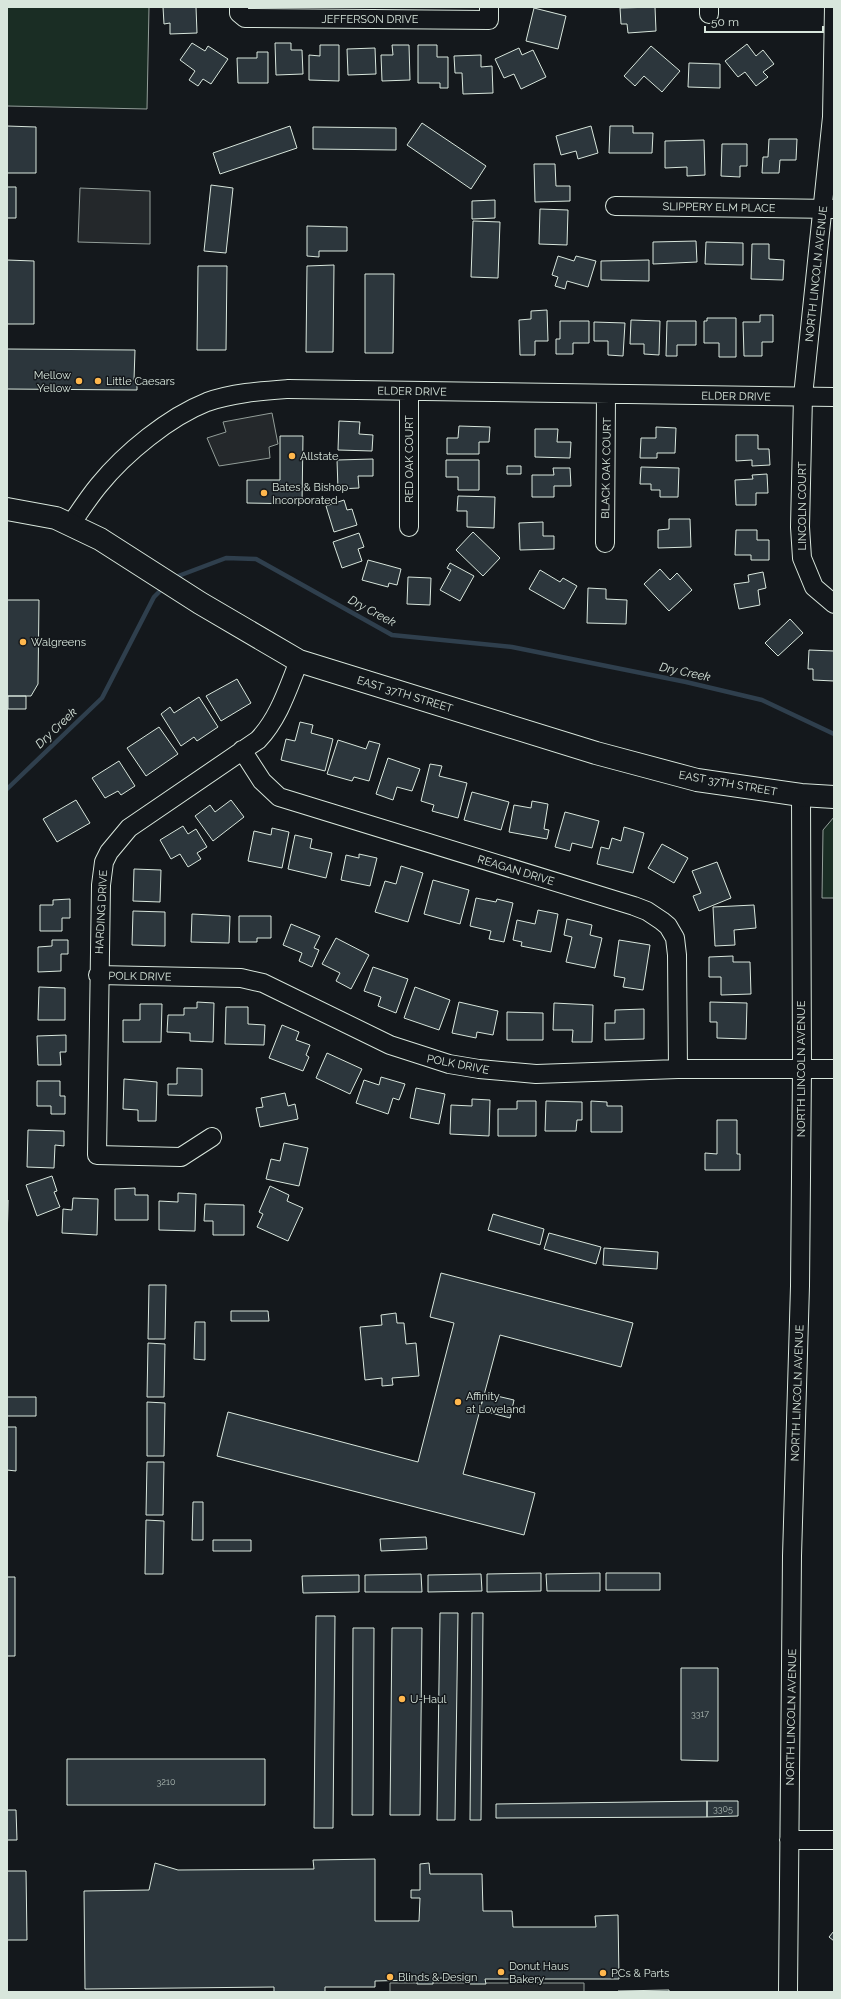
<svg xmlns="http://www.w3.org/2000/svg" width="841" height="1999" font-family="Raleway,sans-serif">
	<rect width="100%" height="100%" fill="#14181c"/>
	<path fill="#1a2d24" stroke="#939e99" d="M7 7H149L147 109 7 106Z
		M834 817V898H822L823 830Z"/>
	<path fill="#24282b" stroke="#939e99" d="M80 188 150 191V244L78 242Z
		M272 413 278 444 269 447 270 458 219 466 207 438 226 432 223 422Z
		M390 1983H584V1992H390Z"/>
	<g fill="none" stroke-linecap="round" stroke-linejoin="round">
		<path stroke="#2f3f4d" stroke-width="4.5" d="M173 578 226 558 256 559 392 635 512 647 686 682 762 700 834 734
			M7 789 102 698 154 597 164 587"/>
	</g>
	<path fill="#2c363c" stroke="#d8e6dc" d="M163 7H196L197 33 170 34V23L164 24Z
		M655 7 656 31 628 33 627 24H621L620 8Z
		M534 8 566 16 558 49 526 41Z
		M192 43 205 51 208 46 228 59 211 84 203 79 198 86 189 80 195 71 180 60Z
		M275 43H291V50H302L303 74 276 75Z
		M747 44 756 56 763 50 774 64 763 72 768 77 756 86 745 72 738 77 725 61Z
		M320 45H339V81L309 80V55L320 56Z
		M392 45H409L410 80 382 81 381 55H393Z
		M418 45H437V57H448V88H440V83H418Z
		M651 46 680 71 662 92 644 76 635 86 624 76Z
		M375 48 376 74 348 75 347 49Z
		M519 48 522 55 533 50 546 77 521 89 514 74 504 78 495 59Z
		M257 52H268V83H238L237 58H257Z
		M481 55V67L492 66 493 93 463 94 462 73H455L454 56Z
		M689 63 720 64V88L688 87Z
		M422 123 486 166 471 189 407 145Z
		M7 126 36 127V173H7Z
		M290 126 297 148 220 174 213 153Z
		M591 126 598 153 578 159 576 151 561 155 556 136Z
		M610 126H633V133H653L652 153H609Z
		M313 127 396 128V150L313 149Z
		M769 139H797L796 160H780L779 173H762L763 157H768Z
		M704 140 705 175 687 176V167L665 168V141Z
		M722 144H747V166H740V177L721 176Z
		M534 164H555L556 186H570V201L535 202Z
		M211 185 233 188 226 253 204 251Z
		M7 187H16V218H7Z
		M495 200V218L472 219V201Z
		M540 209 568 210 567 245 539 244Z
		M473 221 500 222 498 278 471 277Z
		M307 226 347 227V251H319V257L307 256Z
		M696 241 697 262 653 264V242Z
		M706 242 743 243V265L705 264Z
		M752 244H769V259L784 260 783 280 751 279Z
		M558 256 574 261 576 256 596 261 588 287 567 281 565 289 555 286 558 277 552 275Z
		M7 260 34 261V324H7Z
		M649 260V281L601 280V261Z
		M334 265 333 352H306L307 266Z
		M198 266H227L226 350H197Z
		M365 274H394L393 353H365Z
		M547 310 548 341H535V355H520L519 320 531 319V311Z
		M760 315H773V342H762V356H744L743 322H760Z
		M707 318H736V357H719V343H704V321H707Z
		M631 320 660 321 659 355 644 354V344H630Z
		M560 321H589V343H573V354H556V339H560Z
		M667 321H696V345H677V356H666Z
		M594 322 625 323 623 356 608 355V341H594Z
		M7 349 135 350 134 380H137V390L7 389Z
		M339 421 360 422 359 434 373 435 372 451 338 450Z
		M459 426 490 427 489 442H479V454H447V438H458Z
		M656 427 676 428 675 453H657V458H640L641 438H656Z
		M535 429H558L557 442H571L570 458 535 457Z
		M736 435H758V449H769L770 465 752 466V460L736 461Z
		M280 436H303L302 504 247 503V480H280Z
		M373 459V476H358L359 488 338 489 337 460Z
		M446 460H479V490H458V477H446Z
		M507 466H521V474H507Z
		M641 467 679 468 678 497H660V490H651V484H640Z
		M553 468H570L571 486H554V497H532V475H554Z
		M767 474 768 493H756V505H736L735 480 753 479 752 475Z
		M458 496 495 497 494 528 467 527V511H457Z
		M344 500 347 510 352 509 357 525 334 532 326 506Z
		M669 519H690L691 547 658 548V530L669 529Z
		M543 522V536H554V549L520 550 519 523Z
		M736 530H757V540H769V560H751V555H735Z
		M473 532 500 558 483 576 456 550Z
		M359 533 364 547 358 549 362 561 342 568 333 542Z
		M368 560 401 569 397 585 389 583 388 587 362 580Z
		M450 563 474 576 460 601 440 590 451 570 447 568Z
		M660 569 670 580 677 573 692 590 669 611 644 584Z
		M540 570 560 582 563 578 577 586 564 609 529 589Z
		M763 572 766 588 758 590 760 605 739 609 734 584 749 582 748 575Z
		M408 577 431 578 430 605 407 604Z
		M588 588 606 589V599L627 600 626 624 587 623Z
		M7 600H39L38 684 31 696H7Z
		M790 619 803 633 778 656 765 643Z
		M809 650 834 651V681L813 680V669H808Z
		M237 679 251 703 221 721 206 696Z
		M8 696H26V709H8Z
		M199 697 218 727 197 741 194 737 181 746 161 714 170 707 174 713Z
		M300 722 313 725 311 733 333 739 325 771 281 760 286 739 295 741Z
		M159 727 178 754 146 776 127 748Z
		M338 740 366 749 369 741 380 744 369 781 354 777 352 781 327 774Z
		M388 758 420 769 412 791 397 787 393 800 376 794Z
		M119 761 135 786 121 795 118 791 105 798 92 778Z
		M430 764 442 766 439 776 467 783 458 818 432 811 434 805 421 801Z
		M472 792 509 802 501 830 464 820Z
		M76 800 90 823 57 842 43 819Z
		M231 800 244 817 213 841 195 816 210 805 215 812Z
		M532 801 548 804 544 829 549 830 547 839 509 832 514 805 531 808Z
		M565 812 599 821 592 848 572 843 570 851 555 847Z
		M183 826 188 834 196 829 207 847 197 853 201 859 188 867 180 854 171 859 160 840Z
		M624 827 644 833 633 873 597 864 601 847 609 849 612 838 621 841Z
		M272 828 289 832 282 868 248 861 254 831 271 835Z
		M295 835 312 839 310 848 332 853 326 878 288 869Z
		M662 844 688 858 674 883 648 868Z
		M359 854 377 858 370 886 341 880 346 855 359 858Z
		M717 862 731 898 699 911 693 896 701 893 692 871Z
		M401 866 423 873 408 922 375 912 385 881 396 884Z
		M134 869 161 870 160 902 133 901Z
		M433 880 469 890 460 924 424 914Z
		M476 898 496 902 497 899 513 903 504 942 489 939 491 931 470 926Z
		M70 899V918H62V931H40V905H53V900Z
		M754 905 756 928 734 930 735 945 715 946 713 907Z
		M538 910 558 914 551 952 521 946 522 942 513 940 517 920 535 924Z
		M133 911 165 912V946L132 945Z
		M192 914 230 916 229 943 191 942Z
		M239 916H271V938H257V942H239Z
		M567 919 592 925 590 935 602 938 595 968 566 962 572 937 564 935Z
		M291 924 320 936 314 948 319 950 312 967 299 961 302 953 283 945Z
		M336 938 369 955 351 989 336 981 340 973 322 964Z
		M52 940H68V954H61V971L38 972V947L52 946Z
		M619 940 650 945 643 990 623 987 625 978 614 976Z
		M733 956V962H750L751 994 721 995V977H709V957Z
		M373 967 408 979 396 1013 378 1006 381 997 364 991Z
		M39 987 65 988V1020H38Z
		M415 987 450 1000 439 1030 404 1018Z
		M197 1002 214 1003 213 1042 190 1041V1033L167 1032 168 1015H184V1008H197Z
		M459 1002 498 1011 493 1035 477 1032 476 1038 452 1033Z
		M710 1002 747 1003 746 1039 717 1038V1022H710Z
		M554 1003 593 1005 592 1042H572L573 1030H553Z
		M140 1004H162L161 1042H123V1020H140Z
		M226 1007H248V1024L265 1025 264 1045 225 1044Z
		M644 1009V1039L605 1040V1023H615V1010Z
		M507 1012 543 1013V1040H507Z
		M282 1025 299 1032 296 1040 310 1045 306 1055 309 1057 303 1071 269 1058Z
		M66 1035V1052H60L61 1065H38L37 1036Z
		M327 1053 362 1069 350 1094 316 1078Z
		M177 1068 202 1069V1096L168 1095V1084H177Z
		M381 1077 405 1084 399 1100 393 1098 388 1114 356 1103 364 1080 379 1085Z
		M124 1079 157 1082 156 1121H138V1110L123 1109Z
		M37 1081H60V1096H65V1114H51V1106H37Z
		M416 1088 445 1094 439 1124 410 1118Z
		M285 1093 288 1106 295 1104 298 1119 260 1127 256 1108 263 1107 261 1098Z
		M472 1099 490 1100 489 1136 450 1134 451 1105 472 1106Z
		M517 1101H536V1136H498V1109H517Z
		M546 1101 582 1102V1120H577L576 1131H545Z
		M591 1101 607 1102V1106H622V1132H591Z
		M717 1120H737V1154H740V1170H705V1153L717 1154Z
		M28 1130 64 1131V1146L55 1145 54 1168 27 1167Z
		M284 1143 308 1148 299 1186 266 1179 271 1159 280 1161Z
		M52 1176 57 1191 54 1192 60 1207 37 1216 26 1185Z
		M270 1186 289 1195 287 1201 303 1208 288 1241 257 1227 263 1214 259 1212Z
		M135 1188V1195H148V1220H115V1189Z
		M178 1193 196 1194 195 1231 159 1230V1201L178 1202Z
		M73 1198 98 1199 97 1235 62 1233 63 1209 72 1210Z
		M7 1200H8L7 1247Z
		M205 1204 244 1205V1235H213V1221H204Z
		M493 1214 544 1229 540 1245 488 1230Z
		M549 1233 601 1247 596 1264 544 1249Z
		M604 1248 658 1252 657 1269 603 1265Z
		M441 1273 633 1323 621 1367 500 1335 463 1474 535 1493 524 1535 217 1456 228 1412 418 1462 454 1323 430 1317Z
		M149 1285H166L165 1339H148Z
		M231 1311H268L269 1321H231Z
		M396 1313 397 1323H404L406 1344 416 1343 419 1376 392 1378 393 1385 382 1386V1378L365 1380 360 1327 382 1325 381 1315Z
		M195 1322H205V1360L194 1359Z
		M148 1343 165 1344 164 1397H147Z
		M484 1393 514 1400 510 1418 480 1410Z
		M7 1397H36V1416H7Z
		M147 1402 165 1403 164 1456H147Z
		M7 1427H16V1471L7 1470Z
		M147 1462H164L163 1515H146Z
		M193 1502H203V1540H192Z
		M146 1520 164 1521 163 1574H145Z
		M426 1537 427 1549 381 1551 380 1539Z
		M213 1540H251V1551H213Z
		M541 1573V1591L487 1592V1574Z
		M600 1573V1591H547L546 1574Z
		M606 1573H660V1590H606Z
		M421 1574 422 1592H365V1575Z
		M481 1574 482 1591 428 1592V1575Z
		M359 1575V1592L303 1593 302 1576Z
		M7 1577H15V1656H7Z
		M440 1613H458L455 1820H437Z
		M472 1613H483L481 1820H470Z
		M316 1616H335L333 1828H314Z
		M353 1628H374L373 1815H352Z
		M392 1628H422L420 1815H390Z
		M681 1668H718V1761L681 1760Z
		M67 1759H265V1805H67Z
		M707 1801V1817L496 1818V1804Z
		M707 1801H738V1816L707 1817Z
		M7 1810H16L17 1840H7Z
		M375 1859V1921H419L420 1898H411V1890H420V1864L429 1863 430 1874H482L483 1911H512L513 1927H596L595 1916 618 1915 619 1979H485L486 1984H470V1978H433V1984H417V1980L375 1981V1987H325V1992H274V1987L85 1989 84 1891 149 1890 155 1863 178 1870 314 1869 313 1860Z
		M7 1871H26L27 1940H7Z
		M834 1931V1941L829 1937Z
		M669 1990V1992H618V1991Z"/>
	<g fill="none" stroke-linecap="round" stroke-linejoin="round">
		<g stroke="#d8e6dc" stroke-width="20">
			<path id="minor" d="M239 7V13L245 18 489 20V7
				M834 7 832 117 803 396 800 527 802 558 814 587 834 604
				M709 14V7
				M615 206 834 209
				M71 524C80 511 89 497 99 485 125 453 169 417 207 402 232 393 261 391 288 389L834 397
				M409 527V391
				M605 543 606 394
				M242 750 262 781 279 797 634 906 647 911 662 921 668 926 675 938 677 955 678 1069
				M98 975 241 978 263 983 390 1045 449 1064 479 1069 536 1074 678 1069H834
				M212 1137 181 1157 97 1155 101 885 104 862 109 852 129 828 258 740C279 718 288 688 299 661
				M789 1840H834
				M788 1992 792 1556 800 1286 802 1069 801 795"/>
		</g>
		<g stroke="#d8e6dc" stroke-width="24">
			<path id="major" d="M7 509 56 518 100 539 200 603 299 661 596 753 697 780 801 795 834 797"/>
		</g>
		<use href="#minor" stroke="#14181c" stroke-width="18"/>
		<use href="#major" stroke="#14181c" stroke-width="22"/>
	</g>
	<g fill="#ffb74d" stroke="#14181c" stroke-width="1.5">
		<circle cx="79" cy="381" r="4"/>
		<circle cx="98" cy="381" r="4"/>
		<circle cx="292" cy="456" r="4"/>
		<circle cx="264" cy="493" r="4"/>
		<circle cx="23" cy="642" r="4"/>
		<circle cx="458" cy="1402" r="4"/>
		<circle cx="402" cy="1699" r="4"/>
		<circle cx="501" cy="1972" r="4"/>
		<circle cx="603" cy="1973" r="4"/>
		<circle cx="390" cy="1977" r="4"/>
	</g>
	<g text-anchor="middle" stroke-width="3" stroke-linejoin="round" paint-order="stroke">
		<g font-size="9" fill="#adbab4">
			<text x="700" y="1717">3317</text>
			<text x="166" y="1785">3210</text>
			<text x="723" y="1812">3305</text>
		</g>
		<g font-size="11" fill="#d8e6dc" stroke="#14181c">
			<text x="370" y="23">JEFFERSON DRIVE</text>
			<text transform="translate(719 207) rotate(1)" y="4">SLIPPERY ELM PLACE</text>
			<text transform="translate(816 274) rotate(-84)" y="4">NORTH LINCOLN AVENUE</text>
			<text transform="translate(412 391) rotate(1)" y="4">ELDER DRIVE</text>
			<text transform="translate(736 396) rotate(1)" y="4">ELDER DRIVE</text>
			<text transform="translate(409 459) rotate(-90)" y="4">RED OAK COURT</text>
			<text transform="translate(606 468) rotate(-89)" y="4">BLACK OAK COURT</text>
			<text transform="translate(802 506) rotate(-90)" y="4">LINCOLN COURT</text>
			<text transform="translate(405 694) rotate(17)" y="4">EAST 37TH STREET</text>
			<text transform="translate(728 783) rotate(10)" y="4">EAST 37TH STREET</text>
			<text transform="translate(516 870) rotate(17)" y="4">REAGAN DRIVE</text>
			<text transform="translate(101 912) rotate(-87)" y="4">HARDING DRIVE</text>
			<text transform="translate(140 976) rotate(1)" y="4">POLK DRIVE</text>
			<text transform="translate(458 1064) rotate(11)" y="4">POLK DRIVE</text>
			<text transform="translate(801 1069) rotate(-90)" y="4">NORTH LINCOLN AVENUE</text>
			<text transform="translate(797 1393) rotate(-88)" y="4">NORTH LINCOLN AVENUE</text>
			<text transform="translate(791 1717) rotate(-89)" y="4">NORTH LINCOLN AVENUE</text>
		</g>
		<g font-size="11" fill="#d8e6dc" stroke="#14181c" text-anchor="start">
			<text x="71" y="379" text-anchor="end">Mellow<tspan x="71" dy="13">Yellow</tspan></text>
			<text x="106" y="385">Little Caesars</text>
			<text x="300" y="460">Allstate</text>
			<text x="272" y="491">Bates &amp; Bishop<tspan x="272" dy="13">Incorporated</tspan></text>
			<text x="31" y="646">Walgreens</text>
			<text x="466" y="1400">Affinity<tspan x="466" dy="13">at Loveland</tspan></text>
			<text x="410" y="1703">U-Haul</text>
			<text x="509" y="1970">Donut Haus<tspan x="509" dy="13">Bakery</tspan></text>
			<text x="611" y="1977">PCs &amp; Parts</text>
			<text x="398" y="1981">Blinds &amp; Design</text>
		</g>
		<g font-size="12" font-style="italic" fill="#d8e6dc" stroke="#14181c">
			<text transform="translate(372 611) rotate(28)" y="4">Dry Creek</text>
			<text transform="translate(685 672) rotate(12)" y="4">Dry Creek</text>
			<text transform="translate(56 728) rotate(-44)" y="4">Dry Creek</text>
		</g>
	</g>
	<rect width="841" height="1999" fill="none" stroke="#d8e6dc" stroke-width="16"/>
	<path d="M705 26v6h118v-6" fill="none" stroke="#d8e6dc" stroke-width="2"/>
	<text x="711" y="26" font-size="12" fill="#d8e6dc" stroke="#14181c" stroke-width="3" paint-order="stroke">50 m</text>
</svg>
